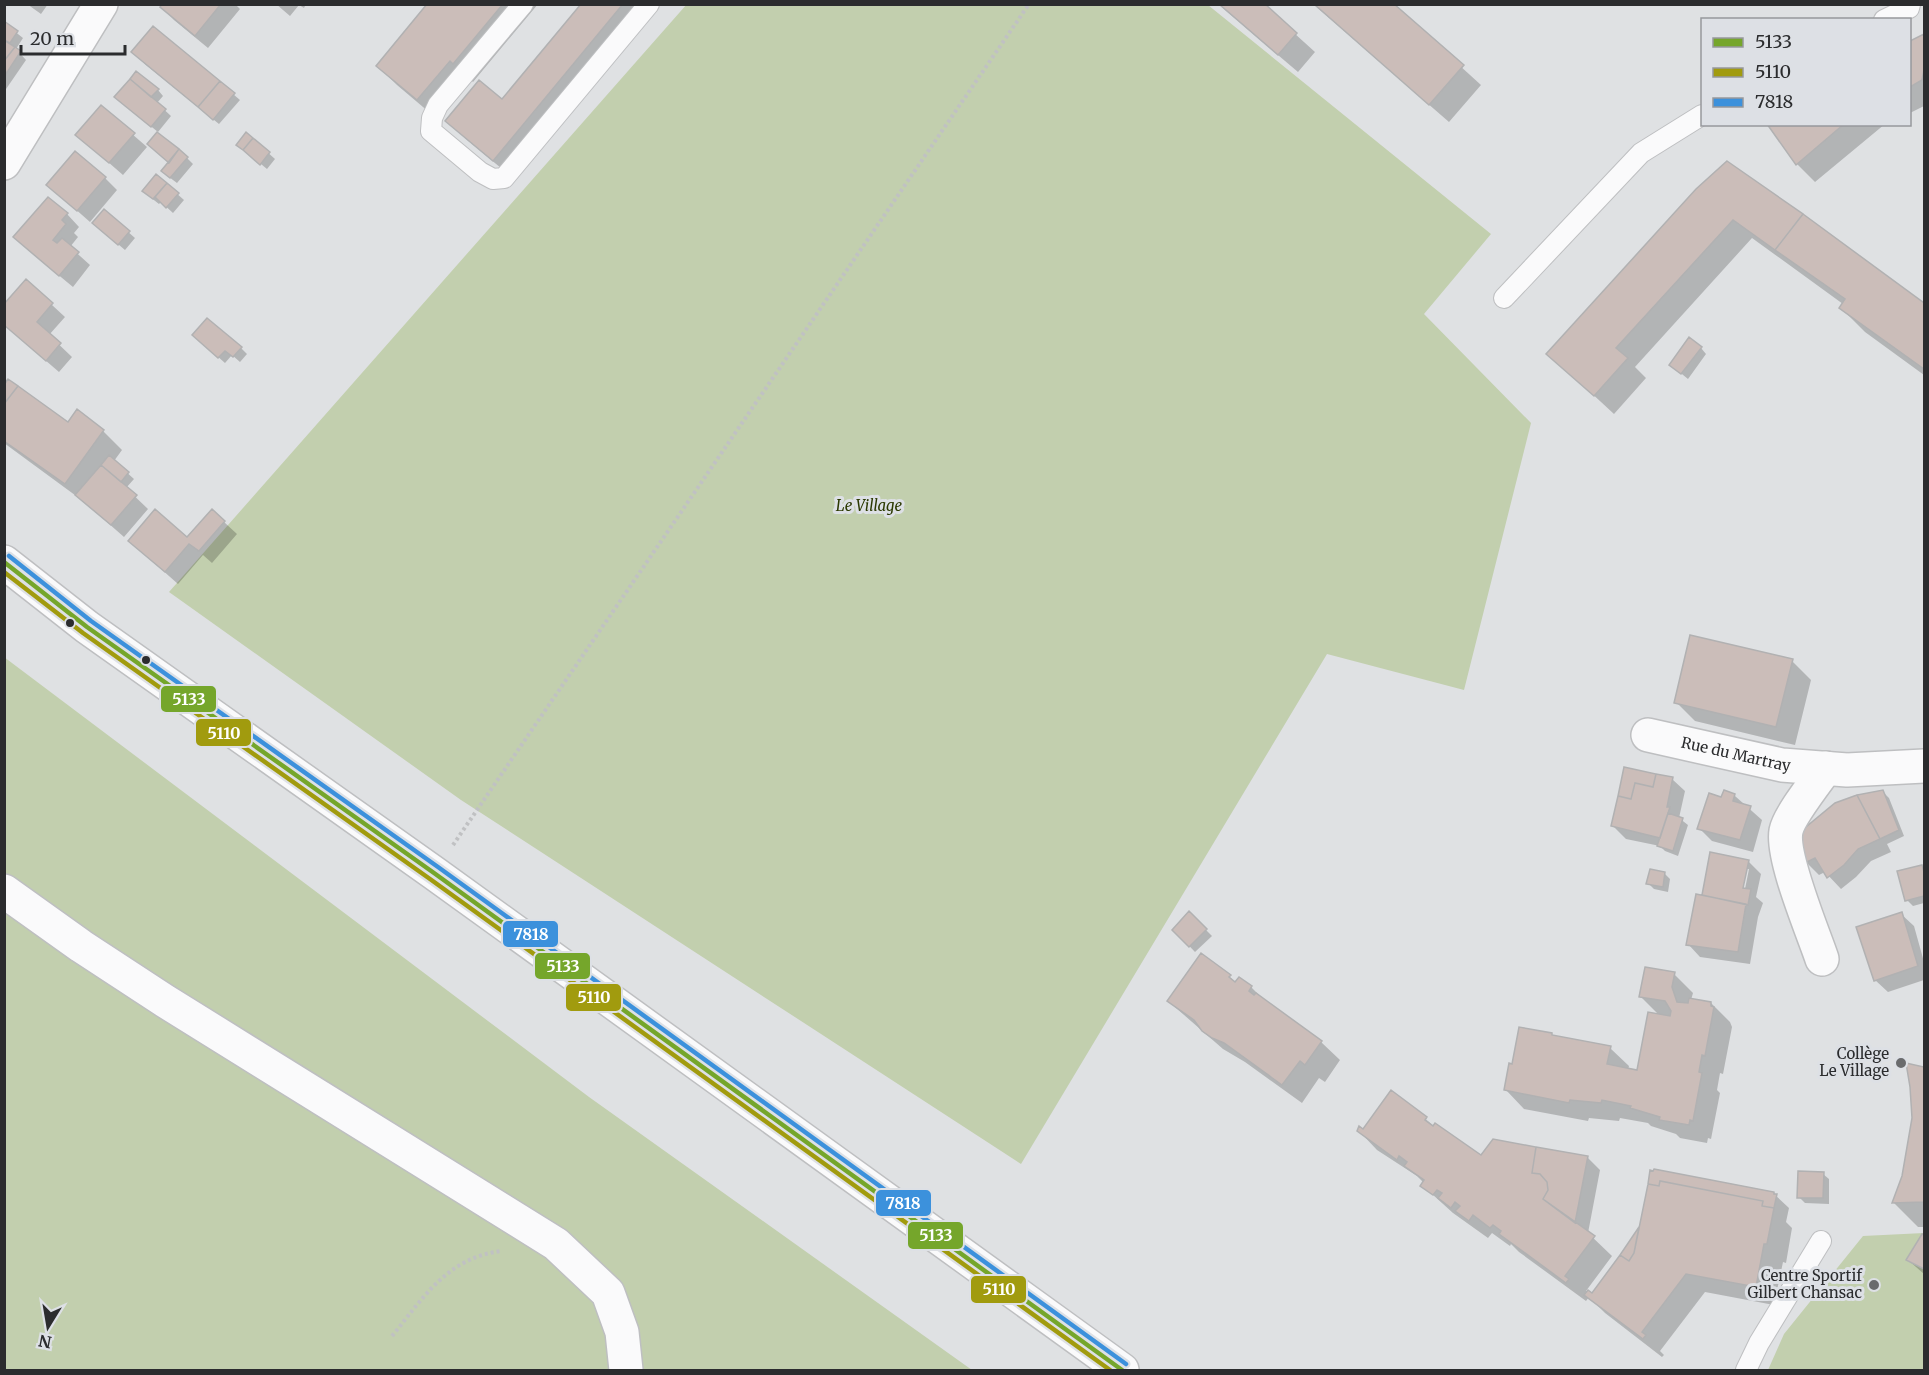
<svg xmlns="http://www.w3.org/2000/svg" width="1929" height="1375" font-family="Merriweather,serif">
	<rect width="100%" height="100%" fill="#dfe1e3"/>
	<path fill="#c2cfae" d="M687 4 1208 5 1491 234 1424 314 1531 423 1464 690 1327 654 1021 1164 461 800 169 592Z
		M4 657 589 1097 972 1370H5Z
		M1924 1233V1370H1768L1784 1334 1863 1236Z"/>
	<path fill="#0003" fill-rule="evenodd" d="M27 4H48L41 14Z
		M164 4H235L240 9 208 48 174 20 162 7Z
		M276 4H306L304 8 299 5 290 16Z
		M429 4H538L473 82 470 79 436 118 397 85 378 66Z
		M583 4H657L513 178 466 139 447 121 502 101Z
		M1218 4H1262L1315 52 1298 72Z
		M1313 4H1392L1481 85 1449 122Z
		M4 23 23 38 16 49 26 60 4 92Z
		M1924 36V106L1910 113V42Z
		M133 52 219 82 240 100 219 124 146 65Z
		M158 90 163 96 157 103 171 116 158 132 122 103Z
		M101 107 147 147 123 175 77 135Z
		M1769 124H1885L1815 182 1797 164 1768 126Z
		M247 134 275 159 267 169 244 150Z
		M187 158 193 164 177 183 169 177Z
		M157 176 184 200 173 213 161 202 159 204 150 197Z
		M105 178 117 190 90 222 48 185Z
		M1697 190 1802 215 1924 305V375L1865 332 1841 308 1843 304 1752 238 1635 367 1646 378 1614 414 1548 353Z
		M104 211 135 238 125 250 100 229Z
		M67 214 79 227 74 233 78 237 70 247 90 265 73 287 27 249Z
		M26 281 65 317 49 335 72 357 59 372 9 329Z
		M200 341 241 348 247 354 240 362 232 355 225 363Z
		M1701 348 1706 354 1688 379 1677 370Z
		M4 378 68 424 77 411 103 431 122 450 114 461 134 479 126 488 148 509 124 537 83 501 4 443Z
		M224 522 237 534 212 563 203 555 178 584 143 553 188 539Z
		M1792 661 1811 680 1795 745 1695 721 1676 702Z
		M1672 779 1685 791 1679 818 1688 825 1678 856 1665 851 1660 846 1626 839 1613 826Z
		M1724 792 1735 796 1762 820 1753 852 1712 841 1699 828 1722 799Z
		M1883 792 1889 798 1904 836 1887 844 1891 852 1871 861 1856 877 1841 889 1825 872 1819 875 1806 862Z
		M1711 854 1748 861 1761 874 1756 897 1763 903 1758 917 1750 964 1700 957 1688 944 1703 897ZM1746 869H1749L1745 889 1742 888Z
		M1922 866 1924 869V903L1913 906 1907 900Z
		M1664 873 1670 879 1668 892 1654 889 1648 883Z
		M1189 913 1212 936 1195 952 1174 930Z
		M1901 914 1914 926 1924 962V980L1888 992 1875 980Z
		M1201 955 1236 982 1239 979 1251 987 1268 1004 1321 1042 1340 1060 1325 1082 1319 1078 1302 1103 1245 1062 1223 1049 1168 1001Z
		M1674 974 1693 993 1691 1000 1711 1003 1730 1022 1732 1027 1723 1074 1720 1073 1717 1090 1720 1093 1711 1139 1708 1138 1707 1143 1680 1138 1676 1134 1651 1126 1648 1123 1620 1118 1619 1121 1589 1118 1588 1121 1524 1109 1506 1090 1554 1037 1610 1048 1629 1066 1628 1070 1638 1072 1660 1016 1641 997Z
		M1908 1065 1924 1069V1227H1918L1894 1203 1903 1176 1913 1118 1911 1087Z
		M1392 1092 1434 1126 1481 1157H1587L1600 1170 1588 1233 1612 1256 1586 1291 1592 1295 1639 1229 1773 1193 1789 1208 1786 1222 1792 1228 1786 1263 1783 1262 1774 1305 1705 1292 1660 1351 1664 1355 1662 1357 1605 1313 1589 1297 1586 1301 1519 1252 1511 1244 1510 1246 1492 1233 1488 1238 1453 1213 1422 1185 1424 1183 1417 1176 1377 1150 1359 1131H1364Z
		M1823 1174 1829 1179V1204L1805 1203 1799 1197Z
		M1923 1236 1924 1237V1274L1908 1260Z"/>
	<path fill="#cbbdb9" stroke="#b1b1b2" stroke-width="1.5" d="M162 4H221L195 36 160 7Z
		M427 4H503L453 64 450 61 417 100 376 66Z
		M581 4H623L493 161 445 121 479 80 502 99Z
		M1219 4H1265L1297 33 1278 55Z
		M1314 4H1394L1464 65 1429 105Z
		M4 21 18 31 10 43 4 40Z
		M153 26 220 81 198 107 131 52Z
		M1924 34V70L1922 80 1910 87V41Z
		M4 40 15 47 4 61Z
		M15 47 21 51 6 74 4 61Z
		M136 71 159 89 151 97 130 79Z
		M130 79 166 109 151 127 114 97Z
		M220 81 235 93 213 120 198 107Z
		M101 105 135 133 109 163 75 135Z
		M1767 124H1844L1796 165Z
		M157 132 179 149 169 163 147 144Z
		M246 132 253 138 243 150 236 145Z
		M253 138 270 152 260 165 243 150Z
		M179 149 188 157 170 178 161 171Z
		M75 151 106 177 77 211 46 185Z
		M1727 161 1803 214 1775 250 1733 220 1616 348 1628 358 1594 396 1546 354 1696 189Z
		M156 174 167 183 153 199 142 191Z
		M167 183 179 193 166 208 155 197Z
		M48 197 68 213 62 220 66 224 53 240 57 243 62 238 79 252 59 276 13 237Z
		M104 209 130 231 118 245 92 223Z
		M1803 214 1924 303V369L1839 308 1845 299 1775 250Z
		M26 279 53 303 37 322 61 343 46 361 4 325V304Z
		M207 318 242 347 233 357 225 351 218 358 192 335Z
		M1689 337 1702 347 1681 374 1669 365Z
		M8 379 18 386 4 404V385Z
		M18 386 68 422 77 409 104 430 65 484 4 441V404Z
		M109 455 129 472 121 482 101 465Z
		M101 465 137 495 111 525 75 495Z
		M155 509 187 537 212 509 225 521 199 551 189 544 165 572 128 541Z
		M1690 635 1793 659 1776 727 1674 703Z
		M1624 767 1656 774 1653 787 1635 783 1631 799 1618 796Z
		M1656 774 1673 777 1667 807H1670L1660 838 1611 826 1618 796 1631 799 1635 783 1653 787Z
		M1724 790 1735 794 1733 801 1751 806 1740 840 1697 829 1709 793 1721 797Z
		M1883 790 1899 830 1880 839 1857 795Z
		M1857 795 1880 839 1858 849 1844 865 1827 878 1815 858 1805 863 1795 836 1835 803Z
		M1668 813 1683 818 1673 851 1657 846Z
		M1710 852 1749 860 1743 888 1751 889 1748 905 1702 895Z
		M1922 865 1924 872V896L1905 901 1897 871Z
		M1650 869 1665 872 1663 887 1646 884Z
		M1696 894 1746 904 1738 952 1686 945Z
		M1189 911 1207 929 1189 947 1172 930Z
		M1902 912 1918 966 1874 981 1856 927Z
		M1201 953 1231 975 1229 977 1235 982 1239 977 1252 986 1249 991 1254 995 1256 993 1322 1041 1305 1065 1300 1061 1282 1085 1224 1043 1212 1038 1202 1031 1194 1020 1167 1001Z
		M1645 967 1675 972 1672 987 1677 1002 1688 1003 1689 998 1711 1002V1006L1714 1007 1705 1056 1702 1055 1699 1072 1702 1073 1693 1121 1690 1120 1689 1125 1659 1120 1660 1117 1630 1108 1631 1106 1602 1100 1601 1103 1570 1100 1569 1103 1504 1090 1509 1063 1512 1064 1519 1027 1552 1033V1035L1611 1046 1607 1064 1637 1070 1648 1012 1670 1016 1671 1011 1665 1001 1639 997Z
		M1906 1063 1924 1067V1202L1892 1203 1902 1176 1912 1118 1910 1087Z
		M1391 1090 1427 1117 1425 1120 1433 1126 1435 1123 1481 1155 1493 1139 1536 1147 1532 1173 1540 1174 1547 1182 1548 1190 1543 1199 1595 1236 1565 1276 1569 1279 1566 1283 1499 1234 1501 1231 1493 1225 1490 1228 1473 1215 1469 1221 1455 1211 1460 1206 1455 1202 1451 1208 1438 1198 1442 1193 1437 1190 1433 1195 1420 1186 1424 1180 1404 1166 1407 1162 1399 1156 1397 1160 1357 1131 1359 1126 1363 1129Z
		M1536 1147 1588 1156 1575 1223 1543 1199 1548 1190 1547 1182 1540 1174 1532 1173Z
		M1654 1169 1774 1192V1194H1777L1774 1208 1762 1206 1763 1201 1660 1181 1659 1186 1648 1184 1650 1170 1653 1171Z
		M1798 1171 1824 1172 1823 1198H1797Z
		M1660 1181 1763 1201 1762 1206 1774 1208 1767 1244H1764L1756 1287 1686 1274 1642 1332 1646 1335 1643 1339 1584 1295 1588 1290 1592 1293 1620 1255 1629 1261 1634 1253 1648 1184 1659 1186Z
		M1639 1227 1634 1253 1629 1261 1620 1255Z
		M1922 1234 1924 1235V1269L1906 1260Z"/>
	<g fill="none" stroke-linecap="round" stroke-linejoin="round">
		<g stroke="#bebfc1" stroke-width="22">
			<path id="service" d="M523 4 438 105 432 118 431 131 480 172 493 179 504 178 649 4
				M1884 20 1909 8 1910 4
				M1504 298 1641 153 1702 115
				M1746 1370 1759 1343 1821 1241"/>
		</g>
		<g stroke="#bebfc1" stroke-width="36">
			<g id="minor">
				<path d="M4 163 101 4"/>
				<path id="s1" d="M1648 735 1782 765 1847 770 1924 766"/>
				<path d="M4 891 81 946 165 1001 556 1244 608 1293 622 1332 626 1370"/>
				<path d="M1822 959C1813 932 1781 857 1786 831 1789 816 1816 782 1826 768"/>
			</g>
		</g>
		<g stroke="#bebfc1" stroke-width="36">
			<path id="primary" d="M4 562 87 627 434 873 1122 1370"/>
		</g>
		<path stroke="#c0c1c3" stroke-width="4" stroke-dasharray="3 3" stroke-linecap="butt" d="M453 845 1029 4
			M392 1336C424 1297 448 1257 502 1251"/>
		<use href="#service" stroke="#fafafb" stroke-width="20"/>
		<use href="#minor" stroke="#fafafb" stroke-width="33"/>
		<use href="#primary" stroke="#fafafb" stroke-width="33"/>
		<g stroke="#dde0e5" stroke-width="9">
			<path id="bus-1" d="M4 562 87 627 434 873 1122 1370"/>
		</g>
		<g stroke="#dde0e5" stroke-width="9">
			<path id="bus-2" d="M4 572 83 633 430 879 1110 1370"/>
		</g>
		<g stroke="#dde0e5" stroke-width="9">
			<path id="bus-3" d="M9 556 91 621 438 867 1126 1364"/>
		</g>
		<use href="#bus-1" stroke="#75a62b" stroke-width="4.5"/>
		<use href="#bus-2" stroke="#a19b0e" stroke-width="4.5"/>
		<use href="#bus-3" stroke="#3c91dc" stroke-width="4.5"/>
	</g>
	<g fill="#2b2c2e" stroke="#dde0e5" stroke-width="2">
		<circle cx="70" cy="623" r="5"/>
		<circle cx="146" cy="660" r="5"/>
	</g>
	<g fill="#6a6b6d" stroke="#dde0e5" stroke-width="2">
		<circle cx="1901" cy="1063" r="6"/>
		<circle cx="1874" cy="1285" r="6"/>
	</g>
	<g text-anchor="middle" stroke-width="6" stroke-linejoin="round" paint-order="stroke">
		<g font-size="15" font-style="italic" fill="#2b3900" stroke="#dde0e5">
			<text x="869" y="511">Le Village</text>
		</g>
		<g font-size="15" fill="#2b2c2e" stroke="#dde0e5">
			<text dy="5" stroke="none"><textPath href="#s1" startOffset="90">Rue du Martray</textPath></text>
		</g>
		<g font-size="15" fill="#2b2c2e" stroke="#dde0e5" text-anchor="end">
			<text x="1889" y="1059">Collège<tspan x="1889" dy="17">Le Village</tspan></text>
			<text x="1862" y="1281">Centre Sportif<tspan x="1862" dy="17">Gilbert Chansac</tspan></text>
		</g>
	</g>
	<g stroke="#dde0e5" stroke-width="2">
		<rect x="160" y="685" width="57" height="28" rx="6" fill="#75a62b"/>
		<rect x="195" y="718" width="57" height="29" rx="6" fill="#a19b0e"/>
		<rect x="502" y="920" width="57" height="28" rx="6" fill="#3c91dc"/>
		<rect x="534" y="952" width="57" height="28" rx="6" fill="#75a62b"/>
		<rect x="565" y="983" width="57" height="29" rx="6" fill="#a19b0e"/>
		<rect x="875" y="1189" width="57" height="28" rx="6" fill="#3c91dc"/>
		<rect x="907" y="1221" width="57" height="29" rx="6" fill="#75a62b"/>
		<rect x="970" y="1275" width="57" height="29" rx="6" fill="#a19b0e"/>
	</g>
	<g font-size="16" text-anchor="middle" font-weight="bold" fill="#fff">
		<text x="189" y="705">5133</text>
		<text x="224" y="739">5110</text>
		<text x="531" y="940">7818</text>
		<text x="563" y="972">5133</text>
		<text x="594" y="1003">5110</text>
		<text x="903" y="1209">7818</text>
		<text x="936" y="1241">5133</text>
		<text x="999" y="1295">5110</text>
	</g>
	<rect width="1929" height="1375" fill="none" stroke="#2b2c2e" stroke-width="12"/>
	<rect x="1701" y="18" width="210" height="108" fill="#dde0e5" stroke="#96989c" stroke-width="1.5"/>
	<rect x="1713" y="38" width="30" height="9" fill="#75a62b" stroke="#96989c" stroke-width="1.5"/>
	<text x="1755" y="48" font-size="18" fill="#2b2c2e">5133</text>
	<rect x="1713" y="68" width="30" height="9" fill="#a19b0e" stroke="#96989c" stroke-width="1.5"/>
	<text x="1755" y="78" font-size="18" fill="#2b2c2e">5110</text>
	<rect x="1713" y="98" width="30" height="9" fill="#3c91dc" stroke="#96989c" stroke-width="1.5"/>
	<text x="1755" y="108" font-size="18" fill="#2b2c2e">7818</text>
	<g transform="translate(48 1327) rotate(191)" stroke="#dde0e5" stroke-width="4.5" paint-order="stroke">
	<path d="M0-4.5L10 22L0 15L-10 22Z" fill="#2b2c2e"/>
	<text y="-9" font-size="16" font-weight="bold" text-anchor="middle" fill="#2b2c2e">N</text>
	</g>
	<path d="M21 45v9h104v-9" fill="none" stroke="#2b2c2e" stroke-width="3"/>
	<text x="30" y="45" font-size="18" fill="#2b2c2e" stroke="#dde0e5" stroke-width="4.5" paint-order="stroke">20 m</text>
</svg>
